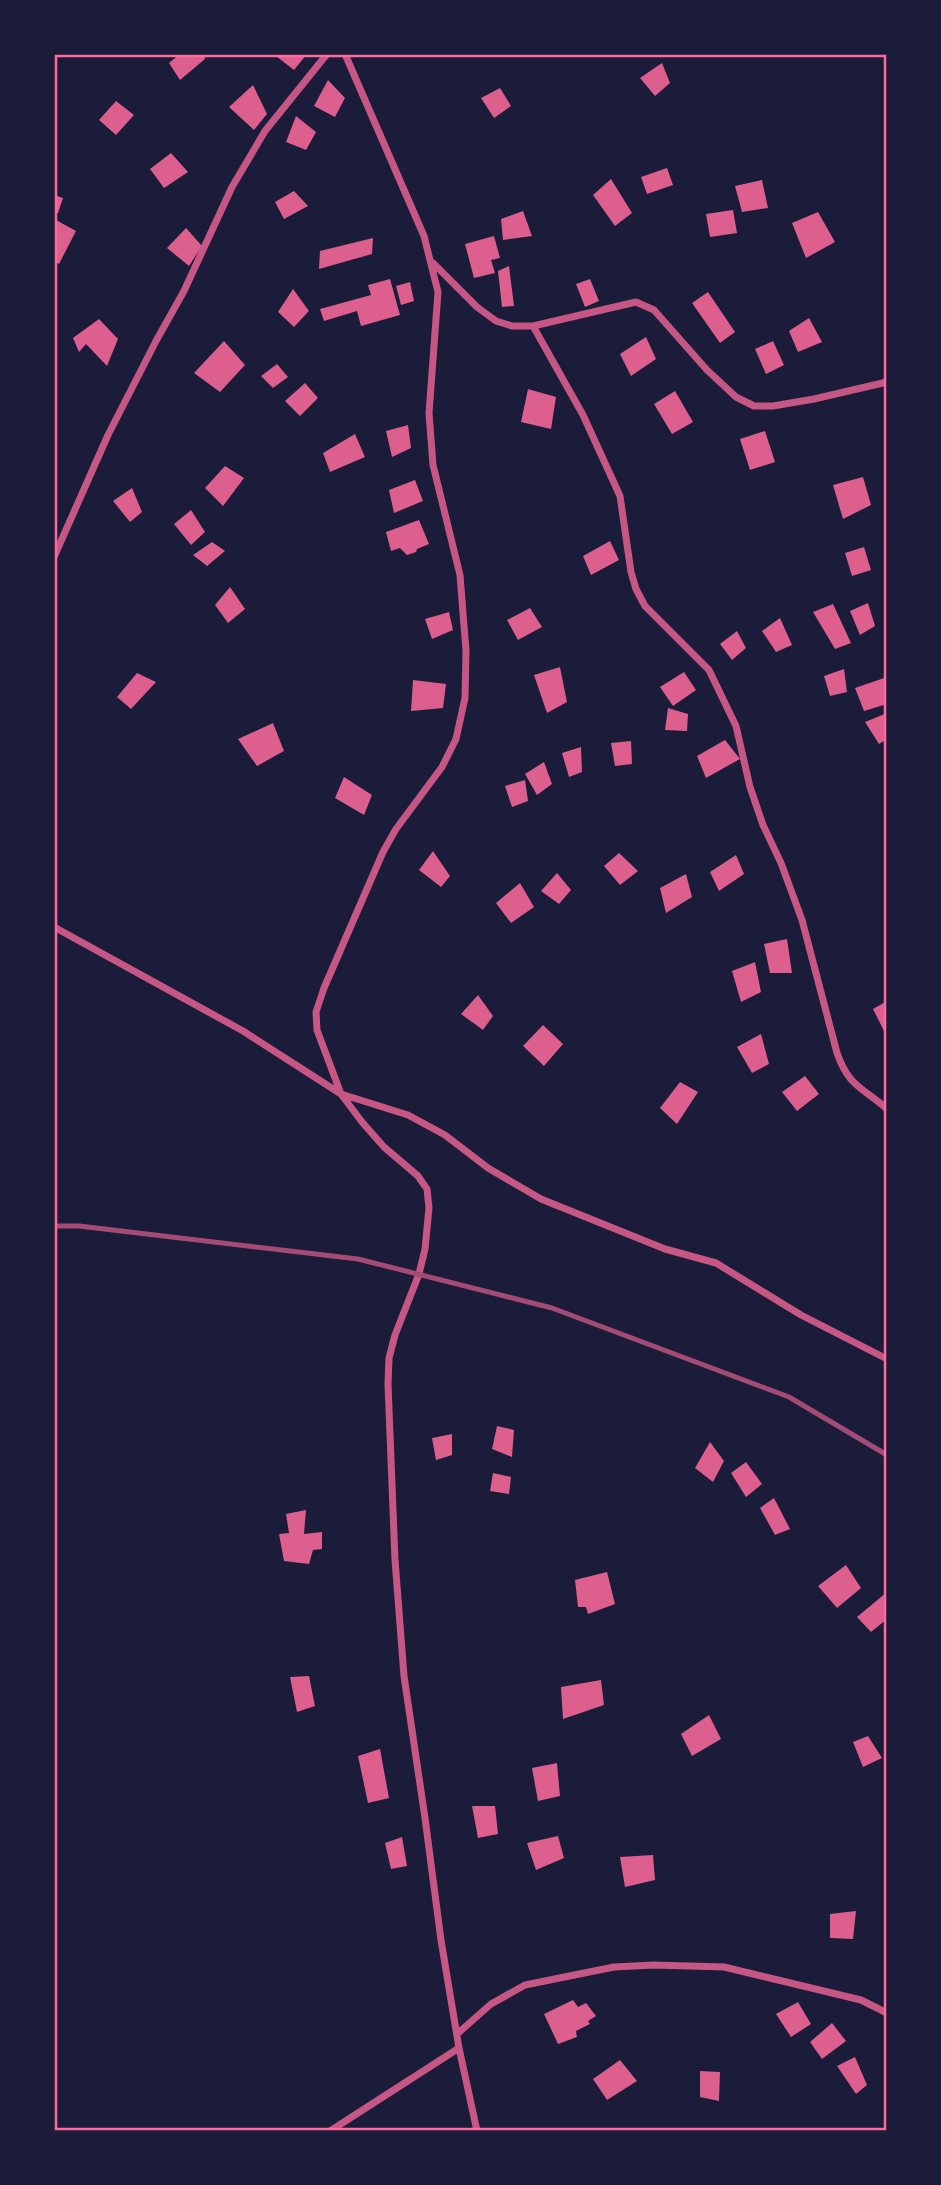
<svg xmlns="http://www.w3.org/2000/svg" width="941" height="2185" font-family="Bitter,serif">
	<rect width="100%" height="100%" fill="#1b1b3a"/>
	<path fill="#dd5f8e" d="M180 54H204L205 59 180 80 169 63Z
		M277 54H307L294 70 276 56Z
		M662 63 670 83 655 96 640 78Z
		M328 80 345 98 335 117 314 106Z
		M253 85 267 114 254 130 229 107Z
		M500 88 511 106 494 118 481 98Z
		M116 101 134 115 116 135 99 120Z
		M296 116 316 132 306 150 286 142Z
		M171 153 188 172 164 188 150 169Z
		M667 168 673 185 647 194 641 177Z
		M611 179 632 213 615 226 593 195Z
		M762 180 768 208 742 212 735 186Z
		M294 191 308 206 284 219 275 202Z
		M54 195 63 198 58 213H54Z
		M733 210 737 233 710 237 706 214Z
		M523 211 532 236 503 240 501 219Z
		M818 212 835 242 806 258 792 223Z
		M56 220 76 231 59 264 54 261V223Z
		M186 228 202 246 189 266 167 248Z
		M494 236 500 258 491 260 495 273 474 278 465 244Z
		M373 238 372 254 319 269 320 251Z
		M509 266 514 306 502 307 498 271Z
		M390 279 400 315 361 326 357 311 324 321 320 309 371 295 368 285Z
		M590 279 599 301 585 307 576 284Z
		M410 282 414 301 401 305 396 286Z
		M293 289 309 311 294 327 278 312Z
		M708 292 735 332 720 343 692 303Z
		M809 318 822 342 798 352 789 331Z
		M99 319 118 339 107 366 86 344 79 352 73 338Z
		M646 337 656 359 631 376 620 354Z
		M224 341 245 365 220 392 194 373Z
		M773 341 784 365 766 374 755 349Z
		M277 364 288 377 273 388 261 376Z
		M305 383 318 398 300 416 285 401Z
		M528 389 556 397 551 429 521 422Z
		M675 391 693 422 672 434 654 404Z
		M408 425 411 448 392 457 386 431Z
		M765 431 775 462 750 470 740 439Z
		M355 434 365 457 330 472 323 453Z
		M225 466 244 478 223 506 205 488Z
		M863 477 871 505 843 519 833 485Z
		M415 480 423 501 394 513 389 490Z
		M132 488 142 512 130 522 113 501Z
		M191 510 205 532 191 545 174 524Z
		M419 520 429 544 417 549 416 552 407 555 400 548 391 551 386 532Z
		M610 541 619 560 591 575 583 556Z
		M212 542 225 551 207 566 193 555Z
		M864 547 871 570 852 576 845 553Z
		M230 587 245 609 228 623 215 605Z
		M868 603 875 626 860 635 850 611Z
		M833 604 851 643 835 649 813 612Z
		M530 608 542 627 518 640 507 620Z
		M449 612 453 630 432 639 425 619Z
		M780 618 792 645 776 652 762 631Z
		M737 631 746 648 732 660 720 644Z
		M560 667 567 702 547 713 534 675Z
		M844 669 847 692 830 696 824 676Z
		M684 672 696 690 673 706 660 687Z
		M137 673 156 682 131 709 117 697Z
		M884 678 887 686V704L864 711 855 688Z
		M413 680 446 684 443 708 411 711Z
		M668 708 688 714 687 731 665 730Z
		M887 713V739L879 744 865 722Z
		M273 723 284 751 257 766 238 739Z
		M725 740 740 759 706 778 697 756Z
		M631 741 632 764 615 766 611 743Z
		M581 747 582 772 569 777 562 753Z
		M544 762 552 784 537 795 525 774Z
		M344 777 372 795 364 815 335 798Z
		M525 780 528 801 512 807 505 786Z
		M433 851 450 876 441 887 419 870Z
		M619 853 638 871 620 885 604 866Z
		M736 855 744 874 719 891 710 872Z
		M557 873 571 890 559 904 541 891Z
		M686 874 692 897 666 913 660 888Z
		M520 883 534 907 511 923 496 903Z
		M787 939 792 973H770L764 944Z
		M755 962 761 992 741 1002 732 971Z
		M478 995 493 1016 483 1030 461 1014Z
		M887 1001V1037L873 1009Z
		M543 1025 563 1044 544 1066 523 1046Z
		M761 1034 769 1064 752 1073 737 1047Z
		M805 1076 819 1094 797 1111 782 1092Z
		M680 1082 698 1092 677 1124 660 1108Z
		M497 1426 514 1430 512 1457 492 1449Z
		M452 1434V1455L436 1460 432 1438Z
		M710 1442 724 1461 713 1482 695 1468Z
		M746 1462 762 1484 746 1497 731 1473Z
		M493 1473 511 1477 509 1494 490 1491Z
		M774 1498 790 1529 775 1535 760 1508Z
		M306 1510 304 1534 322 1532V1549L313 1550 309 1564 284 1561 279 1534 289 1533 286 1514Z
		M846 1565 861 1588 837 1608 818 1586Z
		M607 1572 615 1604 588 1614 586 1607H578L575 1580Z
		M887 1592V1619L871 1632 857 1617Z
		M309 1676 315 1706 297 1712 290 1677Z
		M601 1680 604 1705 563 1719 561 1687Z
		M709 1715 721 1739 692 1756 681 1734Z
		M868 1736 882 1758 863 1767 853 1742Z
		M380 1749 389 1798 368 1803 358 1756Z
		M557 1763 560 1796 538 1801 532 1768Z
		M472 1806H495L498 1834 478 1838Z
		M558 1836 564 1858 536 1870 527 1843Z
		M402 1837 407 1866 391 1869 385 1843Z
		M653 1855 655 1880 625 1887 620 1857Z
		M856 1911 853 1939 830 1938V1914Z
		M573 2000 578 2007 586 2003 596 2016 588 2021 590 2024 576 2031 577 2037 558 2044 544 2014Z
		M798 2002 811 2024 791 2037 776 2014Z
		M832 2023 846 2041 822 2059 810 2042Z
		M855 2057 867 2085 856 2094 837 2066Z
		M620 2060 637 2081 607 2100 593 2079Z
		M700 2071 720 2072 719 2101 700 2097Z"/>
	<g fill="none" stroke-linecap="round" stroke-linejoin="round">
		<path stroke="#c65784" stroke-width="7" d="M345 54 424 236 438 292 429 413 433 465 460 575 466 651 465 698 456 739 442 767 396 829 383 852 324 988 316 1012 317 1030 341 1094 362 1122 384 1147 418 1176 427 1189 429 1208 425 1249 419 1274 395 1335 389 1358 388 1384 395 1560 404 1676 425 1818 441 1940 459 2048 477 2131
			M433 263 477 307 496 321 512 326H533L636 302 654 310 707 370 736 397 754 406H773L814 399 887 382
			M533 326 583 415 620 496 631 572 636 589 645 606 709 670 736 726 750 787 763 825 781 863 802 920 837 1053C849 1087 862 1087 887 1109
			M54 557 108 435 156 341 184 291 232 187 265 131 327 54
			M54 927 243 1031 341 1094 408 1115 445 1135 488 1168 541 1199 665 1249 716 1263 801 1315 887 1359
			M457 2034 491 2004 525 1985 614 1967 654 1965 724 1967 861 2000 887 2013
			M330 2131 459 2048"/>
		<path stroke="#a44b75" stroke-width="5" d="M54 1226H79L358 1259 552 1308 789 1397 887 1455"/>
	</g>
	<rect width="941" height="2185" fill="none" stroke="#1b1b3a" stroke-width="112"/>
	<rect x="56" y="56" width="829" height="2073" fill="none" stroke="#ff6b9d" stroke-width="2.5"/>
</svg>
